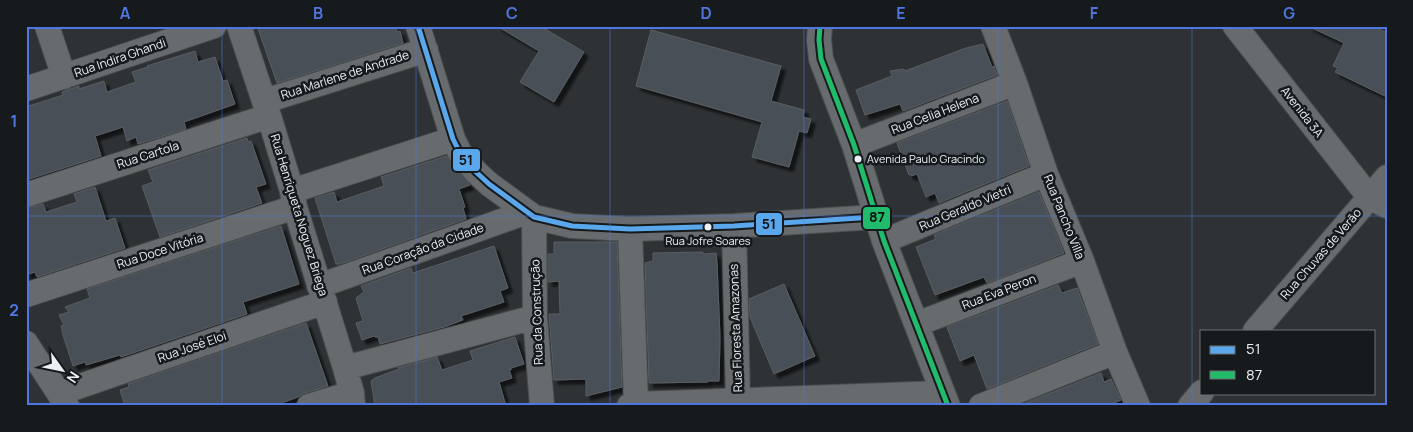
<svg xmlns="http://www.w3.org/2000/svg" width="1413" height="432" font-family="Manrope,sans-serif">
	<defs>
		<filter id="shadow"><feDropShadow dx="4.5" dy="4.5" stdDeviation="1" flood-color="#0009"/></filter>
	</defs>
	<rect width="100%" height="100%" fill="#2e3234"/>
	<path fill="#484f56" stroke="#5b5e61" filter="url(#shadow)" d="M257 26H396L397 32 400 31 403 43 277 83Z
		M497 26H540L584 52 554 102 520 82 539 51Z
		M1308 26H1373L1387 33V97L1335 72 1338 68 1333 66 1344 43Z
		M651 30 781 66 771 101 804 110 803 117 811 119 807 133 799 131 789 167 752 157 762 122 636 86Z
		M983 44 992 67 994 66 997 75 903 111 900 104 865 115 856 90 892 76 890 71 904 69 905 71 966 48Z
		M195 51 198 62 215 57 223 81 227 80 235 104 184 122 186 129 138 144 136 137 127 141 123 127 95 136 101 156 26 180V107L63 95 62 92 79 86V89L104 81 107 92 136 82 132 72 148 67 147 66Z
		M1007 101 1029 166 939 203 935 193 926 197 917 174 911 176V174L909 175 897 143Z
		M247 138 248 142 251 141 266 184 256 187 262 203 160 237 142 186 153 182 148 170Z
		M446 156 470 185 459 189 465 207 463 208 466 219 340 264H336L315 198 334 192 337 202 384 186 381 177Z
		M95 187 106 221 115 218 125 248 37 277 35 272 26 275V208L43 204 46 212 77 202 74 194Z
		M1039 192 1064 253 987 283 984 277 935 295 916 247 936 239 934 235Z
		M281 226 299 284 243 302 247 314 121 357 120 355 86 365 85 362 73 366 63 335 61 326 64 325 59 315 69 312 65 307 90 298 87 289Z
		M554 242H617L622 387 586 396V379L554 380 549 314H560L559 281 548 282V254H554Z
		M494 246 508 288 500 291 504 302 461 316 463 320 444 327 380 344 378 337H375L374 336 362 340 356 323 363 321 356 298 364 292 361 286 411 268 413 273Z
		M703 252V254L716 253 717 262 720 338 719 381H708V382L649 383 645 263 653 261V253Z
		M784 284 815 356 774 374 750 317 749 299Z
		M1058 285 1062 293 1077 288 1098 344 987 389 974 355 960 361 947 327Z
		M306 323 328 386 305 393 298 397 273 406H125L120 390 129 387 128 384Z
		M515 337 524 364 511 368V370H509L512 378 499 382 506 406H375L371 381 375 378 399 369 398 368 437 357 442 370 473 360 470 351Z
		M1101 373 1104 382 1111 379 1121 400 1107 406H1018Z"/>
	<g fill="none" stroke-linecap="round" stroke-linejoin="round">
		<g stroke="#494e4f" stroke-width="26">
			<path id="minor" d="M47 26 64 77
				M239 26 269 116 292 191 295 207 345 368 352 393 353 406
				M418 26 453 139 460 153 476 172 489 184 534 217 572 226 630 229 734 226 875 217
				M820 26 819 40 821 59 854 145 884 241 948 406
				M993 26 1015 83 1046 174 1082 261 1115 352 1138 406
				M1235 26 1370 198 1387 206
				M26 89 214 26
				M265 101 426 50
				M854 145 1015 83
				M292 191 453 139
				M26 195 269 116
				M534 217 535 317 542 406
				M734 226 738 400
				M630 229 636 404
				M884 241 1046 174
				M319 286 527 212
				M26 295 295 207
				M917 324 1082 261
				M1255 331 1387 177
				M26 343 67 406
				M345 368 535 317
				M60 393 325 302
				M309 406 352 393
				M629 406 636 404 943 393
				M981 406 1115 352
				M1190 406 1202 392"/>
		</g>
		<use href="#minor" stroke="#676b6d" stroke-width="24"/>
		<g stroke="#161a1d" stroke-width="9">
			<path id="bus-1" d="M418 26 453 139 460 153 476 172 489 184 534 217 572 226 630 229 734 226 875 217"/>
		</g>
		<g stroke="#161a1d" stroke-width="9">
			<path id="bus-2" d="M820 26 819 40 821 59 854 145 884 241 948 406"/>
		</g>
		<use href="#bus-1" stroke="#5aa8eb" stroke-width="5"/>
		<use href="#bus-2" stroke="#20bc6c" stroke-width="5"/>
	</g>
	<path fill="none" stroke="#5076df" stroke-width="1" stroke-opacity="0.55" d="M222 26V406M416 26V406M610 26V406M804 26V406M998 26V406M1192 26V406M26 216H1387"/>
	<g fill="#eaf0f4" stroke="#161a1d" stroke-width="2">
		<circle cx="858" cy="159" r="4.5"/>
		<circle cx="708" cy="227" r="4.5"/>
	</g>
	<g text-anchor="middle" stroke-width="5" stroke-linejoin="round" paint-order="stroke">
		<g font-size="11" fill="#eaf0f4" stroke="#161a1d" text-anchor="start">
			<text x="867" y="163">Avenida Paulo Gracindo</text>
			<text x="708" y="245" text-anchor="middle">Rua Jofre Soares</text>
		</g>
		<g font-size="12" fill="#eaf0f4" stroke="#161a1d">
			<text transform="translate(120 58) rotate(-19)" y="4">Rua Indira Ghandi</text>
			<text transform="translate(345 75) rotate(-18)" y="4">Rua Marlene de Andrade</text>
			<text transform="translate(1302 112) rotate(52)" y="4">Avenida 3A</text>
			<text transform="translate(935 114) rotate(-21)" y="4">Rua Celia Helena</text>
			<text transform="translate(148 155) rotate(-18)" y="4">Rua Cartola</text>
			<text transform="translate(965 208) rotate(-23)" y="4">Rua Geraldo Vietri</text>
			<text transform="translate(299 215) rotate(73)" y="4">Rua Henriqueta Noguez Briega</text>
			<text transform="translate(1064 217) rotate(68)" y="4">Rua Pancho Villa</text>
			<text transform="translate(423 249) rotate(-20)" y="4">Rua Coração da Cidade</text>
			<text transform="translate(160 251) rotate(-18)" y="4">Rua Doce Vitória</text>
			<text transform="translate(1321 254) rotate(-49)" y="4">Rua Chuvas de Verão</text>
			<text transform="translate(999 292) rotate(-21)" y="4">Rua Eva Peron</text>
			<text transform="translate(537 312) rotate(-92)" y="4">Rua da Construção</text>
			<text transform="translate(736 328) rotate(-92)" y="4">Rua Floresta Amazonas</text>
			<text transform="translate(192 347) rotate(-19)" y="4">Rua José Eloi</text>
		</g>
	</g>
	<g stroke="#161a1d" stroke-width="2">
		<rect x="452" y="148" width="29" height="24" rx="5" fill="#5aa8eb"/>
		<rect x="862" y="206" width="29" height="24" rx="5" fill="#20bc6c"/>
		<rect x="755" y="212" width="28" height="24" rx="5" fill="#5aa8eb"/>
	</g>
	<g font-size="14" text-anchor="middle" font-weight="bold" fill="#111">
		<text x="466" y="165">51</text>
		<text x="877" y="222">87</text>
		<text x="769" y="229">51</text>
	</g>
	<rect width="1413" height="432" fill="none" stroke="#161a1d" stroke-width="55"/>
	<rect x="1200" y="330" width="175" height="65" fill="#161a1d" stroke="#6b7073"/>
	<rect x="1210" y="346" width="25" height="8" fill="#5aa8eb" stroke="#6b7073"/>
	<text x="1246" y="354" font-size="15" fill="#eaf0f4">51</text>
	<rect x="1210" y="371" width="25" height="8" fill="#20bc6c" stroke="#6b7073"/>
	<text x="1246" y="380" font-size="15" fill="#eaf0f4">87</text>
	<g transform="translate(62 370) rotate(123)" stroke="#161a1d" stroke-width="4" paint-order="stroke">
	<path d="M0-4L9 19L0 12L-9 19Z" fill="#eaf0f4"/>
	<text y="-8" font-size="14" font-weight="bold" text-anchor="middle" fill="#eaf0f4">N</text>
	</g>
	<rect x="28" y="28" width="1358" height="376" fill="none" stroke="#5076df" stroke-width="2"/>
	<g font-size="16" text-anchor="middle" font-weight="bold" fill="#5076df">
		<text x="125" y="19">A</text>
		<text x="318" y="19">B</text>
		<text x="512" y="19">C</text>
		<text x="706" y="19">D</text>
		<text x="901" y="19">E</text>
		<text x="1094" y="19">F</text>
		<text x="1289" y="19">G</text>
		<text x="14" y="127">1</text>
		<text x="14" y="316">2</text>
	</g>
</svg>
